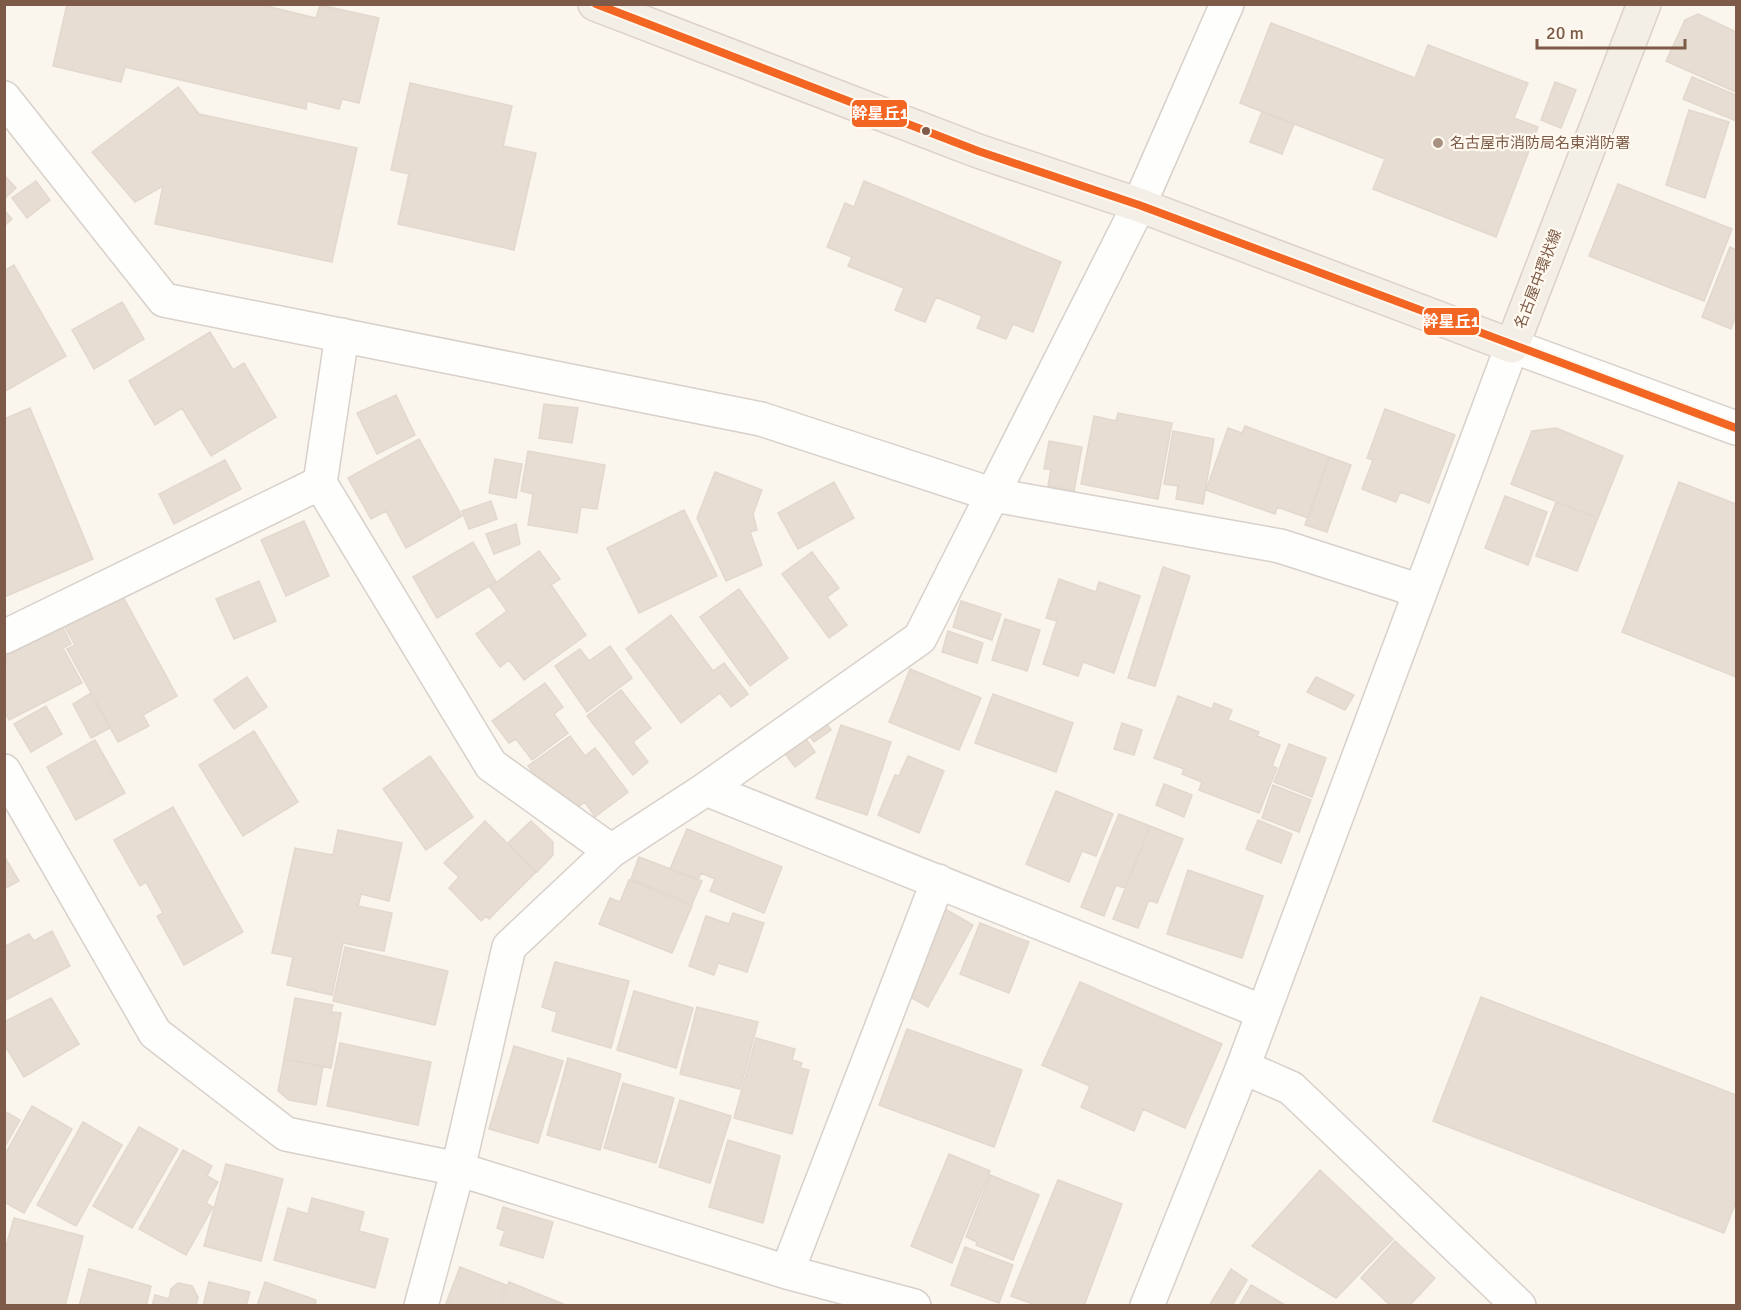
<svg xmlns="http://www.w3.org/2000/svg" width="1741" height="1310" font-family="Signika,'Noto Sans JP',sans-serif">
	<rect width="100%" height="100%" fill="#faf5ed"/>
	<path fill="#e7ddd3" stroke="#e3d8ce" stroke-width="1.5" d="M67 4H258L316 18 320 5 379 18 359 103 342 99 339 109 307 101 306 109 125 67 121 82 53 66Z
		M1698 14 1736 32V92L1666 61 1685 20Z
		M1271 23 1415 78 1428 45 1528 83 1514 118 1538 127 1496 237 1373 189 1385 159 1240 103Z
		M1692 77 1736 95V121L1683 99Z
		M1555 82 1576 90 1561 128 1541 120Z
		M410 83 512 106 503 146 536 153 514 250 398 224 409 174 391 170Z
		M178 87 199 114 357 148 332 262 155 224 163 186 135 202 92 152Z
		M1689 110 1729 122 1705 198 1666 185Z
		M1262 112 1294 124 1282 154 1250 142Z
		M4 175 16 188 4 199Z
		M36 181 50 200 27 218 12 198Z
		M864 181 1061 262 1033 332 1013 324 1006 339 977 328 982 316 936 297 925 322 895 310 904 288 848 266 852 257 827 247 845 203 854 207Z
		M1618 184 1732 229 1704 301 1589 256Z
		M4 210 12 219 4 226Z
		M1730 247 1736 250V315L1731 329 1702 317Z
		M14 265 66 356 4 392V271Z
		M122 302 144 339 94 369 72 330Z
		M210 332 233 370 244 363 276 417 211 456 182 408 155 425 129 381Z
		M396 395 415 435 377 454 357 413Z
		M544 404 578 408 572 443 539 438Z
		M30 408 93 559 4 597V419Z
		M1385 409 1455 435 1429 503 1400 492 1396 502 1362 489 1373 460 1367 458Z
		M1118 413 1172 423 1158 499 1081 484 1094 416 1116 421Z
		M1245 426 1329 457 1308 518 1277 507 1275 514 1206 490 1228 428 1242 433Z
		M1556 428 1623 456 1598 518 1511 484 1532 431Z
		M1173 431 1214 439 1203 504 1176 499 1178 486 1164 484Z
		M419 439 462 516 406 548 386 511 371 519 348 478Z
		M1049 441 1082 447 1074 491 1048 486 1051 469H1044Z
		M528 451 605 465 597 509 581 507 577 533 528 525 533 494 521 491Z
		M1329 457 1351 465 1327 532 1305 525Z
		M495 459 522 464 516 498 489 493Z
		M225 460 241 489 174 524 159 494Z
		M715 472 762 490 753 514 757 530 750 532 762 565 726 581 697 518Z
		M834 482 854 518 798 549 778 513Z
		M1679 482 1736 504V677L1622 632Z
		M1505 496 1547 512 1528 565 1485 548Z
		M491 501 497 519 469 529 462 511Z
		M1556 502 1598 518 1577 571 1536 556Z
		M684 510 717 576 639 613 607 548Z
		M304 521 329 576 286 596 261 540Z
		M516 524 520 544 494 554 486 534Z
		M473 542 496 582 437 618 413 577Z
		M539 551 560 579 551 585 586 635 524 680 509 660 500 667 476 634 507 611 490 587Z
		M812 552 839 588 827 597 847 625 829 638 782 574Z
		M1163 567 1190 576 1155 686 1128 678Z
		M1059 579 1096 592 1099 582 1140 596 1114 673 1083 662 1078 676 1043 664 1057 621 1046 618Z
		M259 581 276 621 234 639 216 599Z
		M739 589 788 658 750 686 700 617Z
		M120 591 177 696 143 715 149 726 118 742 67 649 75 645 62 622Z
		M961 601 1001 614 992 640 953 627Z
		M671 615 713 671 724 663 748 694 731 707 720 693 681 723 626 649Z
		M1005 619 1040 630 1027 671 992 660Z
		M62 626 71 644 63 648 82 683 9 720 4 711V668L8 667 4 656Z
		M948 631 983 643 977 663 942 652Z
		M610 646 632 678 587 712 555 666 580 649 589 661Z
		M910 669 981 698 959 750 889 722Z
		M247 677 267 707 234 729 214 700Z
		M1316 677 1354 695 1345 710 1307 692Z
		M545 683 563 707 554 714 568 733 532 760 516 739 509 743 492 721Z
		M621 690 651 728 633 742 648 762 633 775 587 716Z
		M91 693 110 728 91 738 73 704Z
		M993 694 1073 723 1056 772 975 743Z
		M1178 696 1212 709 1214 703 1232 710 1228 720 1259 732 1257 736 1280 745 1272 766 1277 768 1259 813 1199 790 1202 782 1182 774 1184 769 1154 758Z
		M46 706 62 734 31 752 14 724Z
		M822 717 831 730 814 742 805 729Z
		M1122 723 1142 730 1134 755 1114 749Z
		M841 725 891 742 867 815 816 798Z
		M254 731 298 802 243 836 199 765Z
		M801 732 815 752 795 767 780 747Z
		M570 736 585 756 595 748 628 792 595 817 585 802 571 812 557 805 528 766Z
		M95 740 125 793 76 820 47 767Z
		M1289 744 1326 758 1312 797 1274 782Z
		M430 756 473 817 426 850 383 789Z
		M908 756 944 771 919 833 878 815 895 775 899 776Z
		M1164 784 1192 795 1184 817 1156 805Z
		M1273 785 1311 800 1299 832 1262 818Z
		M1056 791 1113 814 1096 856 1082 851 1069 882 1026 864Z
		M173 807 243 932 184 965 157 916 163 913 146 882 140 886 114 840Z
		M1119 814 1150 826 1125 888 1116 885 1104 916 1081 907Z
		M1258 820 1292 834 1281 863 1246 849Z
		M485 821 536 872 489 919 486 916 481 921 449 888 459 877 444 863Z
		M531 821 553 842V855L537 872 508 843Z
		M1150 826 1183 839 1157 903 1149 900 1138 928 1113 919Z
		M687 829 782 867 764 913 710 891 715 879 701 873 698 880 670 869Z
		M338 830 402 843 389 901 361 894 358 906 392 913 384 951 343 943 332 995 287 985 293 957 272 953 295 848 333 855Z
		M4 856 19 881 4 889Z
		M639 857 702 881 692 904 631 879Z
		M1188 870 1263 896 1242 958 1167 934Z
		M629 880 692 906 672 953 599 924 610 898 620 902Z
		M945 909 973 925 928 1007 901 992 926 920Z
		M733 913 764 923 747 972 718 963 714 975 689 966 706 916 729 924Z
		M980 923 1029 942 1009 993 960 974Z
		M52 931 70 966 4 1001V947L29 934 34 941Z
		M345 947 448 971 435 1025 333 1001Z
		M555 962 629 981 611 1048 552 1031 557 1012 542 1007Z
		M1080 982 1222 1044 1185 1128 1143 1109 1134 1131 1081 1107 1090 1086 1042 1065Z
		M634 991 693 1008 676 1068 617 1050Z
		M1481 997 1736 1095V1201L1724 1233 1433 1121Z
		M51 998 79 1044 24 1077 4 1044V1022Z
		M295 998 333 1005 331 1012 341 1013 331 1068 284 1059Z
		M697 1007 758 1022 740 1089 680 1074Z
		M907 1029 1022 1070 994 1147 879 1105Z
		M756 1038 795 1049 792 1060 802 1063 800 1068 809 1070 792 1134 734 1118Z
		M340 1043 431 1062 418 1125 327 1106Z
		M514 1046 563 1061 538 1143 489 1129Z
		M568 1058 621 1074 600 1150 547 1135Z
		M284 1059 323 1066 316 1105 289 1100 278 1091Z
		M623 1083 674 1098 656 1163 604 1148Z
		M680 1100 731 1116 710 1183 659 1167Z
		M32 1106 72 1129 24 1213 4 1202V1156Z
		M4 1111 20 1120 4 1148Z
		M83 1122 122 1145 76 1226 37 1205Z
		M139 1127 178 1149 132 1228 93 1206Z
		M728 1140 780 1156 763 1223 709 1207Z
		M183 1150 212 1166 207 1176 218 1182 206 1203 213 1207 186 1255 139 1229Z
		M949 1154 990 1171 952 1263 911 1246Z
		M226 1164 283 1179 261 1261 204 1246Z
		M1320 1170 1393 1239 1336 1298 1252 1246Z
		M990 1175 1039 1195 1013 1260 976 1245 977 1242 966 1237Z
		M1058 1180 1122 1204 1084 1306H1038L1011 1296Z
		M312 1198 364 1212 359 1231 388 1239 375 1288 274 1260 288 1208 308 1214Z
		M503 1207 553 1222 543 1258 500 1245 505 1231 497 1228Z
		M14 1218 83 1236 65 1306H4V1253Z
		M1395 1241 1435 1278 1409 1306H1391L1361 1278Z
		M965 1247 1013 1265 999 1303 951 1285Z
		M460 1267 506 1285 498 1306H445Z
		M89 1269 151 1286 146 1306H79Z
		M1231 1269 1247 1280 1232 1306H1209Z
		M209 1282 250 1292 246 1306H203Z
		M265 1282 316 1300 315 1306H257Z
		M509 1282 568 1306H500Z
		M178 1283 192 1286 198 1297 196 1306H152L155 1295 169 1299 171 1289Z
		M1251 1285 1287 1306H1239Z"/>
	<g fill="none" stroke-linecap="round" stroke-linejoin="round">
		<g stroke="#d8d0ca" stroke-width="36">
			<path id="minor" d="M4 98 164 300 761 419 994 495 1280 546 1420 591
				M320 483 491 765 611 851
				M4 637 320 483 342 335
				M4 771 155 1033 286 1134 458 1169 787 1272 914 1306
				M706 789 1263 1012
				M1243 1067 1291 1088 1519 1306
				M787 1272 938 881
				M421 1306 458 1169 509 947 611 851 706 789 920 638 1139 205 1227 4
				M1147 1306 1243 1067 1512 346 1736 428"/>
		</g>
		<g stroke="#dcd1ca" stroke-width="36">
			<path id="major" d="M595 4 978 151 1139 205 1512 346 1644 4"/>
		</g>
		<use href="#minor" stroke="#fefefc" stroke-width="33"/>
		<use href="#major" stroke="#f3eee6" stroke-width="33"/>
		<g stroke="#fff9f0" stroke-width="12">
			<path id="bus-1" d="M596 4 978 151 1139 205 1736 428"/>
		</g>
		<use href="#bus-1" stroke="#f26522" stroke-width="8"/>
	</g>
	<circle fill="#7d5b48" stroke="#fff9f0" stroke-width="2" cx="926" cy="131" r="5"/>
	<circle fill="#a99182" stroke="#fff9f0" stroke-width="2" cx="1438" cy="143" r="6"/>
	<g text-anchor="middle" stroke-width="4.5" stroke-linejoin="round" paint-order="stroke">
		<g font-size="15" fill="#7d5b48" stroke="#fff9f0" text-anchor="start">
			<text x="1450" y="148">名古屋市消防局名東消防署</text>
		</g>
		<g font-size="15" fill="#7d5b48" stroke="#fff9f0">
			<text transform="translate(1538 279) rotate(-69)" y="5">名古屋中環状線</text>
		</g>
	</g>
	<g stroke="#fff9f0" stroke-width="2">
		<rect x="851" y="99" width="57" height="29" rx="6" fill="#f26522"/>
		<rect x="1423" y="307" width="57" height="29" rx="6" fill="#f26522"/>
	</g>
	<g font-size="16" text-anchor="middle" font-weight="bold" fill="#fff">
		<text x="880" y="119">幹星丘1</text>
		<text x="1451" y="327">幹星丘1</text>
	</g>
	<rect width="1741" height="1310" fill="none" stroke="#7d5b48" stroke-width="12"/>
	<path d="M1537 39v9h148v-9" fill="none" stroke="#7d5b48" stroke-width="3"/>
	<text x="1546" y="39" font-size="18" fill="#7d5b48" stroke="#fff9f0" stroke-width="4.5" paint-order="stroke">20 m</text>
</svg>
